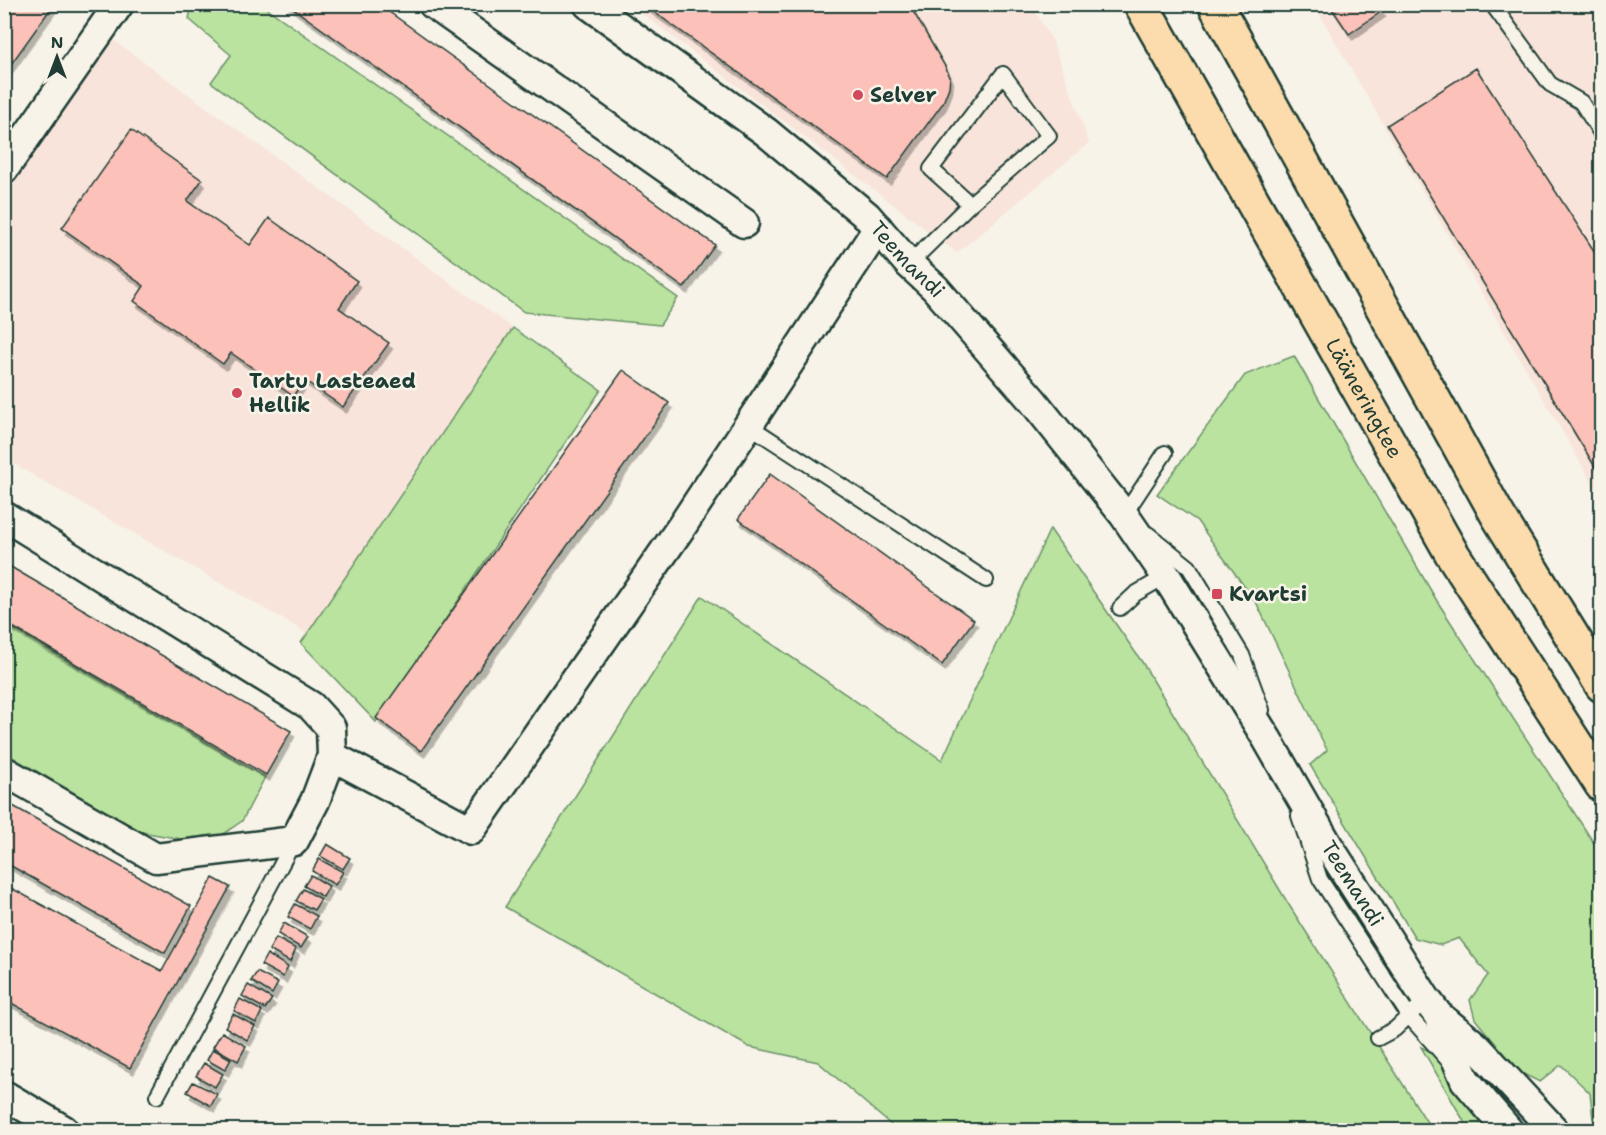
<svg xmlns="http://www.w3.org/2000/svg" width="1606" height="1135" font-family="'Shantell Sans',sans-serif">
	<defs>
		<filter id="shadow"><feDropShadow dx="3.5" dy="6" stdDeviation="0" flood-color="#0004"/></filter>
	</defs>
	<rect width="100%" height="100%" fill="#f7f3e8"/>
	<filter id="ink" filterUnits="userSpaceOnUse"><feTurbulence type="fractalNoise" baseFrequency=".0167" numOctaves="2"/><feDisplacementMap in="SourceGraphic" scale="12" xChannelSelector="R" yChannelSelector="G"/><feConvolveMatrix kernelMatrix="1 2 1 2 8 2 1 2 1" color-interpolation-filters="sRGB"/></filter>
	<g filter="url(#ink)">
		<path fill="#f8e4da" d="M631 5H1031L1052 40 1089 143 957 253Z
			M1314 5H1601V498Z
			M113 40 513 328 307 633 5 459V196Z"/>
		<path fill="#b9e39f" stroke="#6c906a" stroke-width="1.5" d="M192 4 262 5 678 298 660 325 524 312 211 82 231 55 189 19Z
			M513 328 601 390 376 722 301 643Z
			M1294 356 1437 601 1601 854V1130L1593 1119 1590 1093 1561 1065 1540 1082 1519 1072 1475 1019 1470 1000 1488 975 1459 938 1441 945 1415 938 1310 765 1327 750 1257 604 1197 521 1157 494 1245 375Z
			M1050 529 1142 662 1289 905 1432 1130H891V1125L818 1062 749 1047 505 907 702 596 942 760Z
			M5 624 265 777 242 821 209 844 142 832 5 753Z
			M1421 1047 1434 1053 1494 1130H1469Z"/>
		<path fill="#fcc1b8" stroke="#1f3d34" stroke-width="1.5" filter="url(#shadow)" d="M4 4H54L4 74Z
			M287 4H378L715 245 684 288Z
			M643 4H909L946 68 950 77 949 87 943 103 887 179Z
			M1329 4H1377L1382 11 1349 34Z
			M1476 68 1598 257 1602 255V478L1387 125Z
			M131 130 202 180 187 201 250 245 269 218 357 281 339 308 389 343 343 407 304 380 293 396 231 353 223 364 134 301 144 286 62 228Z
			M623 370 669 403 421 751 376 718Z
			M770 474 974 620 942 665 738 519Z
			M4 563 291 731 266 775 4 622Z
			M4 801 191 906 165 953 4 862Z
			M327 844 350 858 343 869 320 856Z
			M319 859 343 872 335 885 312 871Z
			M311 875 329 886 323 897 304 886Z
			M213 878 230 887 130 1068 4 999V884L162 971Z
			M303 889 321 899 314 910 296 901Z
			M295 904 317 916 310 929 288 917Z
			M284 923 308 937 301 948 278 934Z
			M276 938 296 949 290 962 269 950Z
			M267 954 288 967 283 977 261 965Z
			M257 972 278 983 272 994 251 981Z
			M248 985 272 999 265 1009 242 996Z
			M240 999 262 1011 256 1023 234 1011Z
			M233 1014 255 1026 247 1040 225 1027Z
			M222 1032 246 1046 238 1061 213 1047Z
			M213 1049 231 1059 225 1070 207 1060Z
			M204 1063 223 1074 215 1087 196 1076Z
			M193 1082 217 1094 211 1106 187 1092Z"/>
		<g fill="none" stroke-linecap="round" stroke-linejoin="round">
			<g stroke="#1f3d34" stroke-width="18">
				<path id="service" d="M1492 4 1550 84 1581 102 1602 135
					M909 264 970 204 1049 136 1003 74 931 169 970 204
					M748 425 986 580
					M1126 516 1124 515 1165 453
					M1148 534 1189 567 1242 655 1262 710
					M1120 608 1135 594 1166 576
					M1299 816 1320 879 1409 1016 1447 1059
					M1378 1038 1395 1029 1415 1010
					M157 1096 294 841"/>
			</g>
			<g stroke="#1f3d34" stroke-width="33">
				<g id="minor">
					<path d="M433 4 744 223"/>
					<path id="s1" d="M588 4 766 132 867 216 909 264 935 288 1033 401 1124 515 1166 576 1267 739 1328 845 1426 999 1438 1015 1476 1046 1554 1130"/>
					<path d="M4 169 119 4"/>
					<path d="M4 516 311 706 331 728 332 756 315 801 294 841 156 858 4 771"/>
					<path d="M332 756 471 830 682 526 878 228"/>
					<path d="M1440 1020 1465 1080 1508 1130"/>
					<path d="M4 1095 64 1130"/>
				</g>
			</g>
			<g stroke="#1f3d34" stroke-width="38">
				<g id="trunk">
					<path id="s2" d="M1141 4 1451 552 1602 785"/>
					<path d="M1215 4 1497 514 1602 685"/>
				</g>
			</g>
			<use href="#service" stroke="#f7f3e8" stroke-width="14"/>
			<use href="#minor" stroke="#f7f3e8" stroke-width="28"/>
			<use href="#trunk" stroke="#fcdcac" stroke-width="33"/>
		</g>
	</g>
	<g fill="#d1495b" stroke="#f7f3e8" stroke-width="2">
		<circle cx="858" cy="95" r="6"/>
		<circle cx="237" cy="393" r="6"/>
		<rect x="1211" y="588" width="12" height="12" rx="3"/>
	</g>
	<g text-anchor="middle" stroke-width="5" stroke-linejoin="round" paint-order="stroke">
		<g font-size="21" font-weight="bold" fill="#1f3d34" stroke="#f7f3e8" text-anchor="start">
			<text x="870" y="102">Selver</text>
			<text x="249" y="388">Tartu Lasteaed<tspan x="249" dy="24">Hellik</tspan></text>
			<text x="1229" y="601">Kvartsi</text>
		</g>
		<g font-size="21" fill="#1f3d34" stroke="#f7f3e8">
			<text dy="7" stroke="none"><textPath href="#s1" startOffset="410">Teemandi</textPath></text>
			<text dy="7" stroke="none"><textPath href="#s2" startOffset="453">Lääneringtee</textPath></text>
			<text dy="7" stroke="none"><textPath href="#s1" startOffset="1179">Teemandi</textPath></text>
		</g>
	</g>
	<rect width="1606" height="1135" fill="none" stroke="#f7f3e8" stroke-width="24"/>
	<rect x="12" y="12" width="1582" height="1111" fill="none" stroke="#1f3d34" stroke-width="2" filter="url(#ink)"/>
	<g transform="translate(57 57)" stroke="#f7f3e8" stroke-width="4.5" paint-order="stroke">
	<path d="M0-4.5L10 22L0 15L-10 22Z" fill="#1f3d34"/>
	<text y="-9" font-size="16" font-weight="bold" text-anchor="middle" fill="#1f3d34">N</text>
	</g>
</svg>
